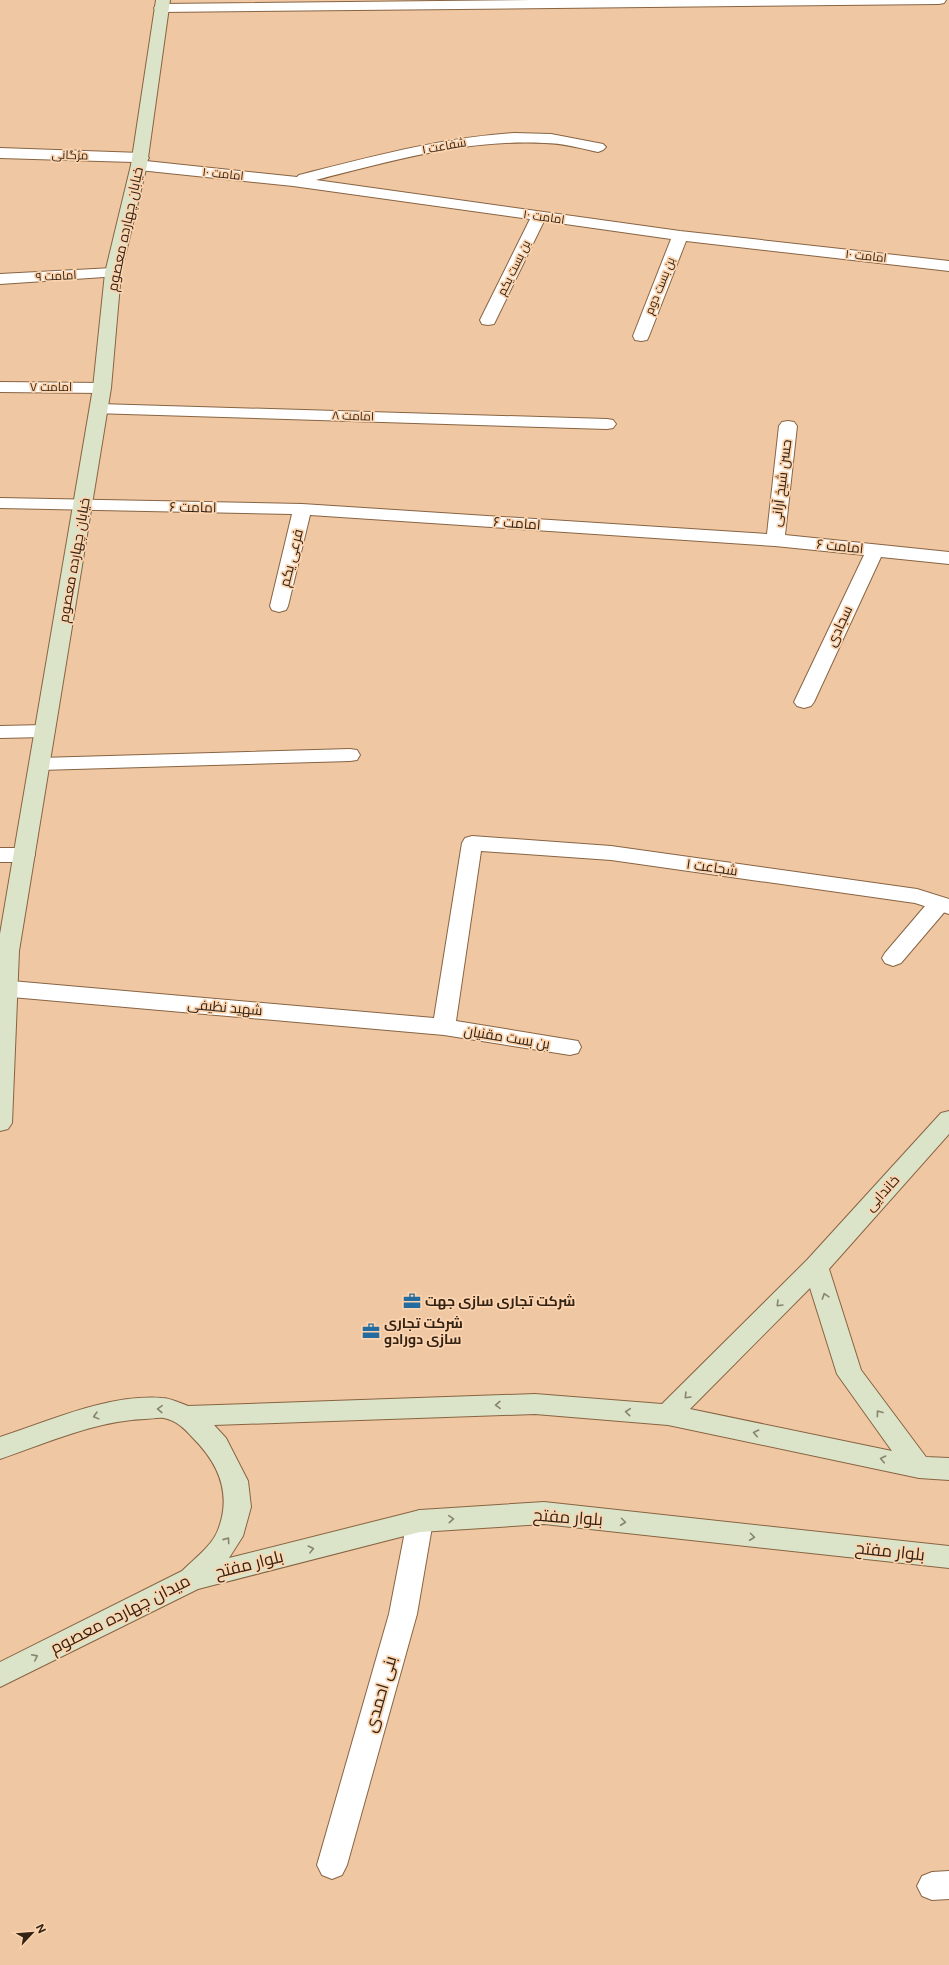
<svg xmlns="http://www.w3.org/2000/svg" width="949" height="1965" font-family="'Public Sans',Cairo,sans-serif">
	<rect width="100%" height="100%" fill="#efc7a2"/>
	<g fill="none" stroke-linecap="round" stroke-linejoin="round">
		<g stroke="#886443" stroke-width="2">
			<path id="lane" d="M939 897 947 899 949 903 947 909 901 963 893 966 885 963 882 958 885 953 931 899Z
				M420 1510 429 1513 433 1521 417 1614 347 1865 342 1875 332 1879 322 1875 317 1865 389 1614 407 1521 411 1513Z"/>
		</g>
		<g stroke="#886443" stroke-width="2">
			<path id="street" d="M533 0H946L944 3 939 4 161 12 156 11 154 8 156 5 161 4Z
				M514 133 551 134 603 144 606 147 603 150 598 152C580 148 562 143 544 143 466 139 391 161 316 180L680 231 949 261V271L686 241 649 336 647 340 641 341 635 340 633 336 671 239 544 221 496 320 494 324 488 325 482 324 480 320 530 219 293 186 139 170 134 168 131 165 133 162 0 158V148L141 153 146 155 149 158 146 161 297 177 299 175C370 157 440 138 514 133Z
				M113 268 119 270 121 273 119 276 0 284V274Z
				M0 382 102 383 108 384 111 388 108 392 102 393 0 392Z
				M99 404 607 419 613 420 616 424 613 428 607 429 93 413 90 409 93 405Z
				M788 421 794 422 797 426 785 535 949 552V564L881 557 814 702 811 706 804 708 797 706 794 702 864 555 775 546 310 515 288 606 286 610 279 612 272 610 270 606 292 514 0 508V498L302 504 767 534 779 426 782 422Z
				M45 725 52 727 55 731 52 735 45 737 0 738V726Z
				M350 749 357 750 360 755 357 760 350 761 40 770 33 769 30 764 33 759 40 758Z
				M472 836 611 846 917 889 949 899V914L915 903 611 860 481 851 456 1021 578 1041 581 1047 578 1053 570 1055 444 1035 0 996V980L434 1018 462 843 465 838Z
				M0 848H25L32 850 35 855 32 860 25 862H0Z
				M949 1871V1899L932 1900 922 1896 917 1886 922 1876 932 1872Z"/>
		</g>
		<g stroke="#886443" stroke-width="2">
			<path id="secondary" d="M156 0H170L147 165 121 273 111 388 19 951 12 1123 8 1129 0 1131V934L93 388 105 273 131 165Z
				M949 1111V1134L829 1269 861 1370 926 1457 949 1458V1480L919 1478 668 1425 535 1414 214 1425 226 1438 248 1481 251 1507 243 1536 229 1558 420 1510 544 1502 949 1546V1568L544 1524 420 1532 198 1589 0 1687V1662L182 1571C194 1559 212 1546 218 1530 232 1494 219 1464 193 1438 184 1428 177 1421 164 1418 158 1417 151 1419 145 1419 95 1421 47 1443 0 1459V1437C50 1421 108 1394 162 1398 170 1398 180 1403 188 1406L535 1394 662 1404 807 1260 941 1113ZM810 1288 837 1374 892 1451 690 1409Z"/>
		</g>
		<use href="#lane" fill="#fff" fill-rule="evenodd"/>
		<use href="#street" fill="#fff" fill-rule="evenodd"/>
		<use href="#secondary" fill="#dbe4c8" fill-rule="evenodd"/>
	</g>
	<defs><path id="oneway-chevron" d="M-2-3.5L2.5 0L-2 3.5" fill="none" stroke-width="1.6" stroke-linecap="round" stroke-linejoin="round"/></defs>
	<g stroke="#86846e">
		<use href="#oneway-chevron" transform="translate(825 1296) rotate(-108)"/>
		<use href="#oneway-chevron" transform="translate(779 1304) rotate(135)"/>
		<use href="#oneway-chevron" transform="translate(687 1396) rotate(135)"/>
		<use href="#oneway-chevron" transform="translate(498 1405) rotate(178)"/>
		<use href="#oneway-chevron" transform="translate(160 1409) rotate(-177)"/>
		<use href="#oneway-chevron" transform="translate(628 1412) rotate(-175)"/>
		<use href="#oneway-chevron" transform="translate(879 1413) rotate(-126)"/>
		<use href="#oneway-chevron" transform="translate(96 1416) rotate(165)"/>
		<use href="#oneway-chevron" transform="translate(756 1433) rotate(-168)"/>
		<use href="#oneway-chevron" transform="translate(883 1459) rotate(-168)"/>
		<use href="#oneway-chevron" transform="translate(451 1519) rotate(-4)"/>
		<use href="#oneway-chevron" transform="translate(623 1522) rotate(7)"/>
		<use href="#oneway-chevron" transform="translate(752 1537) rotate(7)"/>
		<use href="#oneway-chevron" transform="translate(227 1540) rotate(-55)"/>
		<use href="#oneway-chevron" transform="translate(311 1549) rotate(-14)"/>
		<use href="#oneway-chevron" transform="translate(35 1657) rotate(-26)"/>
	</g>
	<defs>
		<g id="office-bare" transform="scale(1.38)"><path d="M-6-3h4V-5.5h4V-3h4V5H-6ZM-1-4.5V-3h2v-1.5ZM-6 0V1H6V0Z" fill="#246ca0" stroke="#fcd4af" stroke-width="2.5" paint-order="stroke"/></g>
	</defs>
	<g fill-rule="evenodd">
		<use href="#office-bare" x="412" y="1301"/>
		<use href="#office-bare" x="371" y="1331"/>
	</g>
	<g text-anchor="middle" stroke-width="3.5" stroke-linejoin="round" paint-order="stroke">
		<g font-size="12" fill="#322315" stroke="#fcd4af">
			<text transform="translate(444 146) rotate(-10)" y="4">شفاعت ۱</text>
			<text transform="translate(70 155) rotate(2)" y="4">مژگانی</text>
			<text transform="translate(223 174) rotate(6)" y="4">امامت ۱۰</text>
			<text transform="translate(544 217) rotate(8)" y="4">امامت ۱۰</text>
			<text transform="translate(866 256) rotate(6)" y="4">امامت ۱۰</text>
			<text transform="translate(514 268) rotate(-64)" y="4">بن بست یکم</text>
			<text transform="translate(56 276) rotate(-3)" y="4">امامت ۹</text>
			<text transform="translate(660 286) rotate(-68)" y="4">بن بست دوم</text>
			<text x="51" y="391">امامت ۷</text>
			<text transform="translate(353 416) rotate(2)" y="4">امامت ۸</text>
		</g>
		<g font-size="14" fill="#322315" stroke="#fcd4af">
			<text transform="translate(125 229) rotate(-78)" y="5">خیابان چهارده معصوم</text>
			<text transform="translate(781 483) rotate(-83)" y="5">حسن شیخ آرانی</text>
			<text transform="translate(193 507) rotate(1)" y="5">امامت ۶</text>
			<text transform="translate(517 523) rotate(4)" y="5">امامت ۶</text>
			<text transform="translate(840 546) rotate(6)" y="5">امامت ۶</text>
			<text transform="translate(291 558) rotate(-76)" y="5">فرعی یکم</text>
			<text transform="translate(74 560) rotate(-80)" y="5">خیابان چهارده معصوم</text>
			<text transform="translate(839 626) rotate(-65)" y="5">سجادی</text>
			<text transform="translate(712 867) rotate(8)" y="5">شجاعت ۱</text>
			<text transform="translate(225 1007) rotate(5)" y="5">شهید نظیفی</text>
			<text transform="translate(507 1037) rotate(9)" y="5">بن بست مقنیان</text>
			<text transform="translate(882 1193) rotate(-48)" y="5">خاندایی</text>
		</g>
		<g font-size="14" font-weight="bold" fill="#322315" stroke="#fcd4af" text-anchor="start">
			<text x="425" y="1306">شرکت تجاری سازی جهت</text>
			<text x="384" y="1328">شرکت تجاری<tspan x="384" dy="16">سازی دورادو</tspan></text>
		</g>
		<g font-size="17" fill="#322315" stroke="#fcd4af">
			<text transform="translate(568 1517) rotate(4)" y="6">بلوار مفتح</text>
			<text transform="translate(890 1551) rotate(6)" y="6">بلوار مفتح</text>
			<text transform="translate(249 1564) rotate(-14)" y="6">بلوار مفتح</text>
			<text transform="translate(120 1614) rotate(-27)" y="6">میدان چهارده معصوم</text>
			<text transform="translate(380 1694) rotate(-74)" y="6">بنی احمدی</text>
		</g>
	</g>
	<g transform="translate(32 1933) rotate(64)" stroke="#fcd4af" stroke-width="3" paint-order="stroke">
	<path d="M0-3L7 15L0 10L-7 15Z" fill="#322315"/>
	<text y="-6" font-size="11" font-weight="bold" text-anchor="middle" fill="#322315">N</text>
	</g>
</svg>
